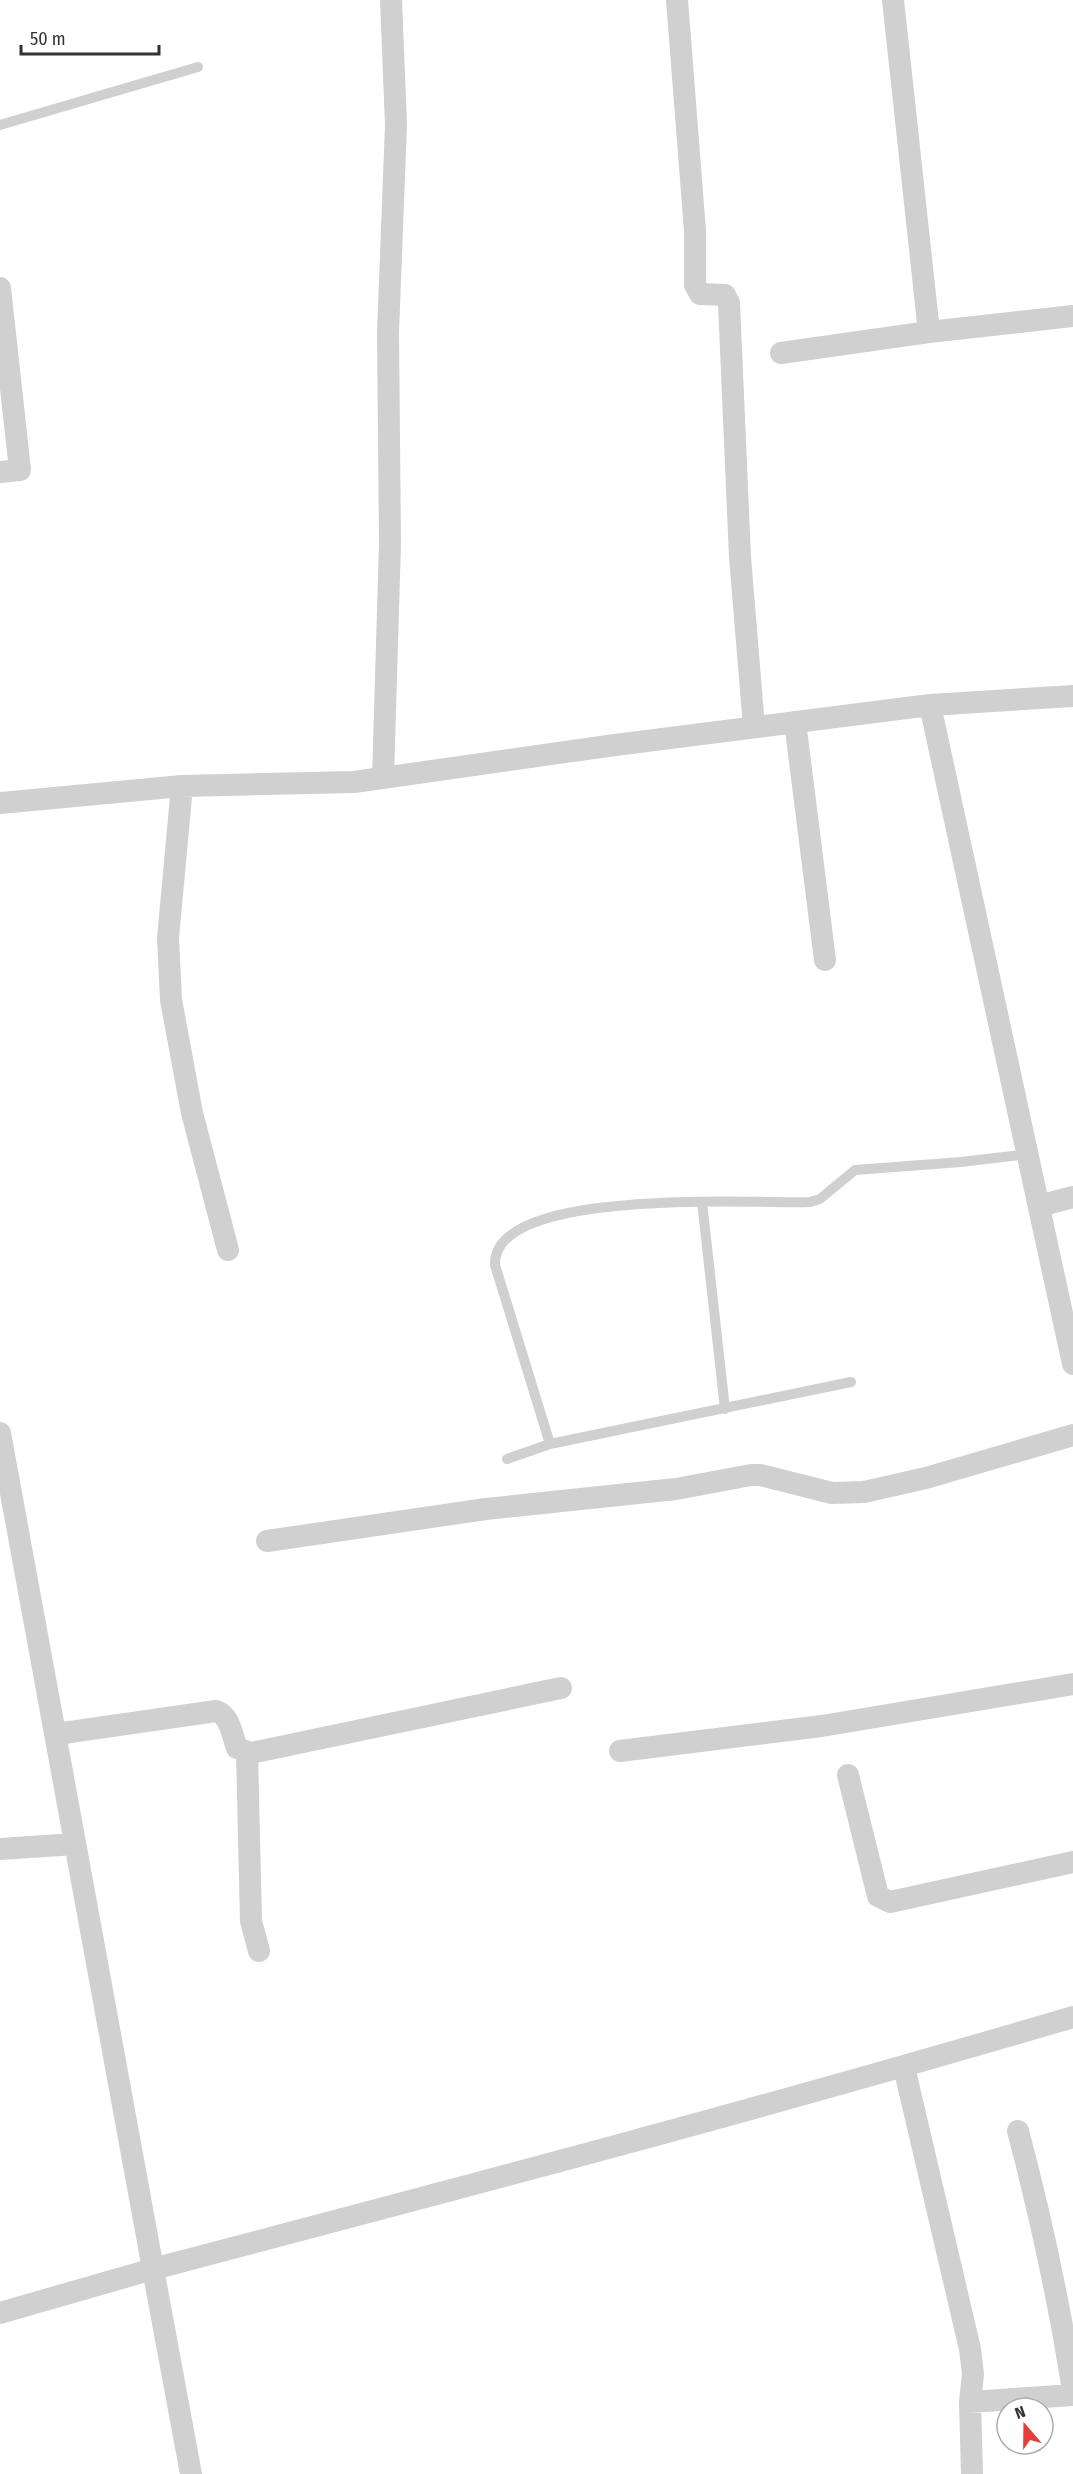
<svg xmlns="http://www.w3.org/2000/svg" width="1073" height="2474" font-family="'Fira Sans Condensed',sans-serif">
	<rect width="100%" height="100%" fill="#fff"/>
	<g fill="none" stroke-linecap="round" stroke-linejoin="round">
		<path stroke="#d0d0d0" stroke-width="10" d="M0 125 198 67
			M702 1202 725 1409
			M550 1444 495 1265C492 1186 756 1204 810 1202L820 1199 855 1170 961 1162 1028 1154
			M507 1459 550 1444 851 1382"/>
		<path stroke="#d0d0d0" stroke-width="22" d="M677 0 695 231V285L700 294 725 295 729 303 740 557 754 727
			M893 0 929 332
			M0 288 20 470 0 472
			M781 353 929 332 1073 316
			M930 705 1073 1364
			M795 722 825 960
			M383 778 390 543 388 333 396 125 391 0
			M182 786 168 938 171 1000 192 1113 228 1250
			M0 803 182 786 354 782 615 745 930 705 1073 696
			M1039 1206 1073 1197
			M0 1433 153 2269C461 2188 768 2107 1073 2017
			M267 1541 486 1509 676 1489 751 1475H760L832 1493 864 1492 926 1478 1073 1435
			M56 1734 216 1711C230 1715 232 1735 237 1748L251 1753 561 1688
			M620 1751 822 1726 1073 1684
			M247 1752 251 1921 259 1951
			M848 1775 878 1896 890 1902 1073 1862
			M0 1849 75 1844
			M904 2067 970 2349 973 2374 970 2402 972 2474
			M1018 2131C1041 2217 1059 2302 1073 2390
			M0 2313 153 2269 191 2474
			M970 2402 1073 2395"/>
	</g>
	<g transform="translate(1025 2426) rotate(340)"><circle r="28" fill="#ffffff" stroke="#adadad" stroke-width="1.5"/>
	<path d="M0-4.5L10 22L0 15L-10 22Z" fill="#e63d39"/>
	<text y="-9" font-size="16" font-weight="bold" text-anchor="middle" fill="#333333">N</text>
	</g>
	<path d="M21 45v9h138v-9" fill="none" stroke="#333333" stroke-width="3"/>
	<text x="30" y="45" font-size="18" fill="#333333" stroke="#ffffff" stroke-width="4.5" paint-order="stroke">50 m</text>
</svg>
